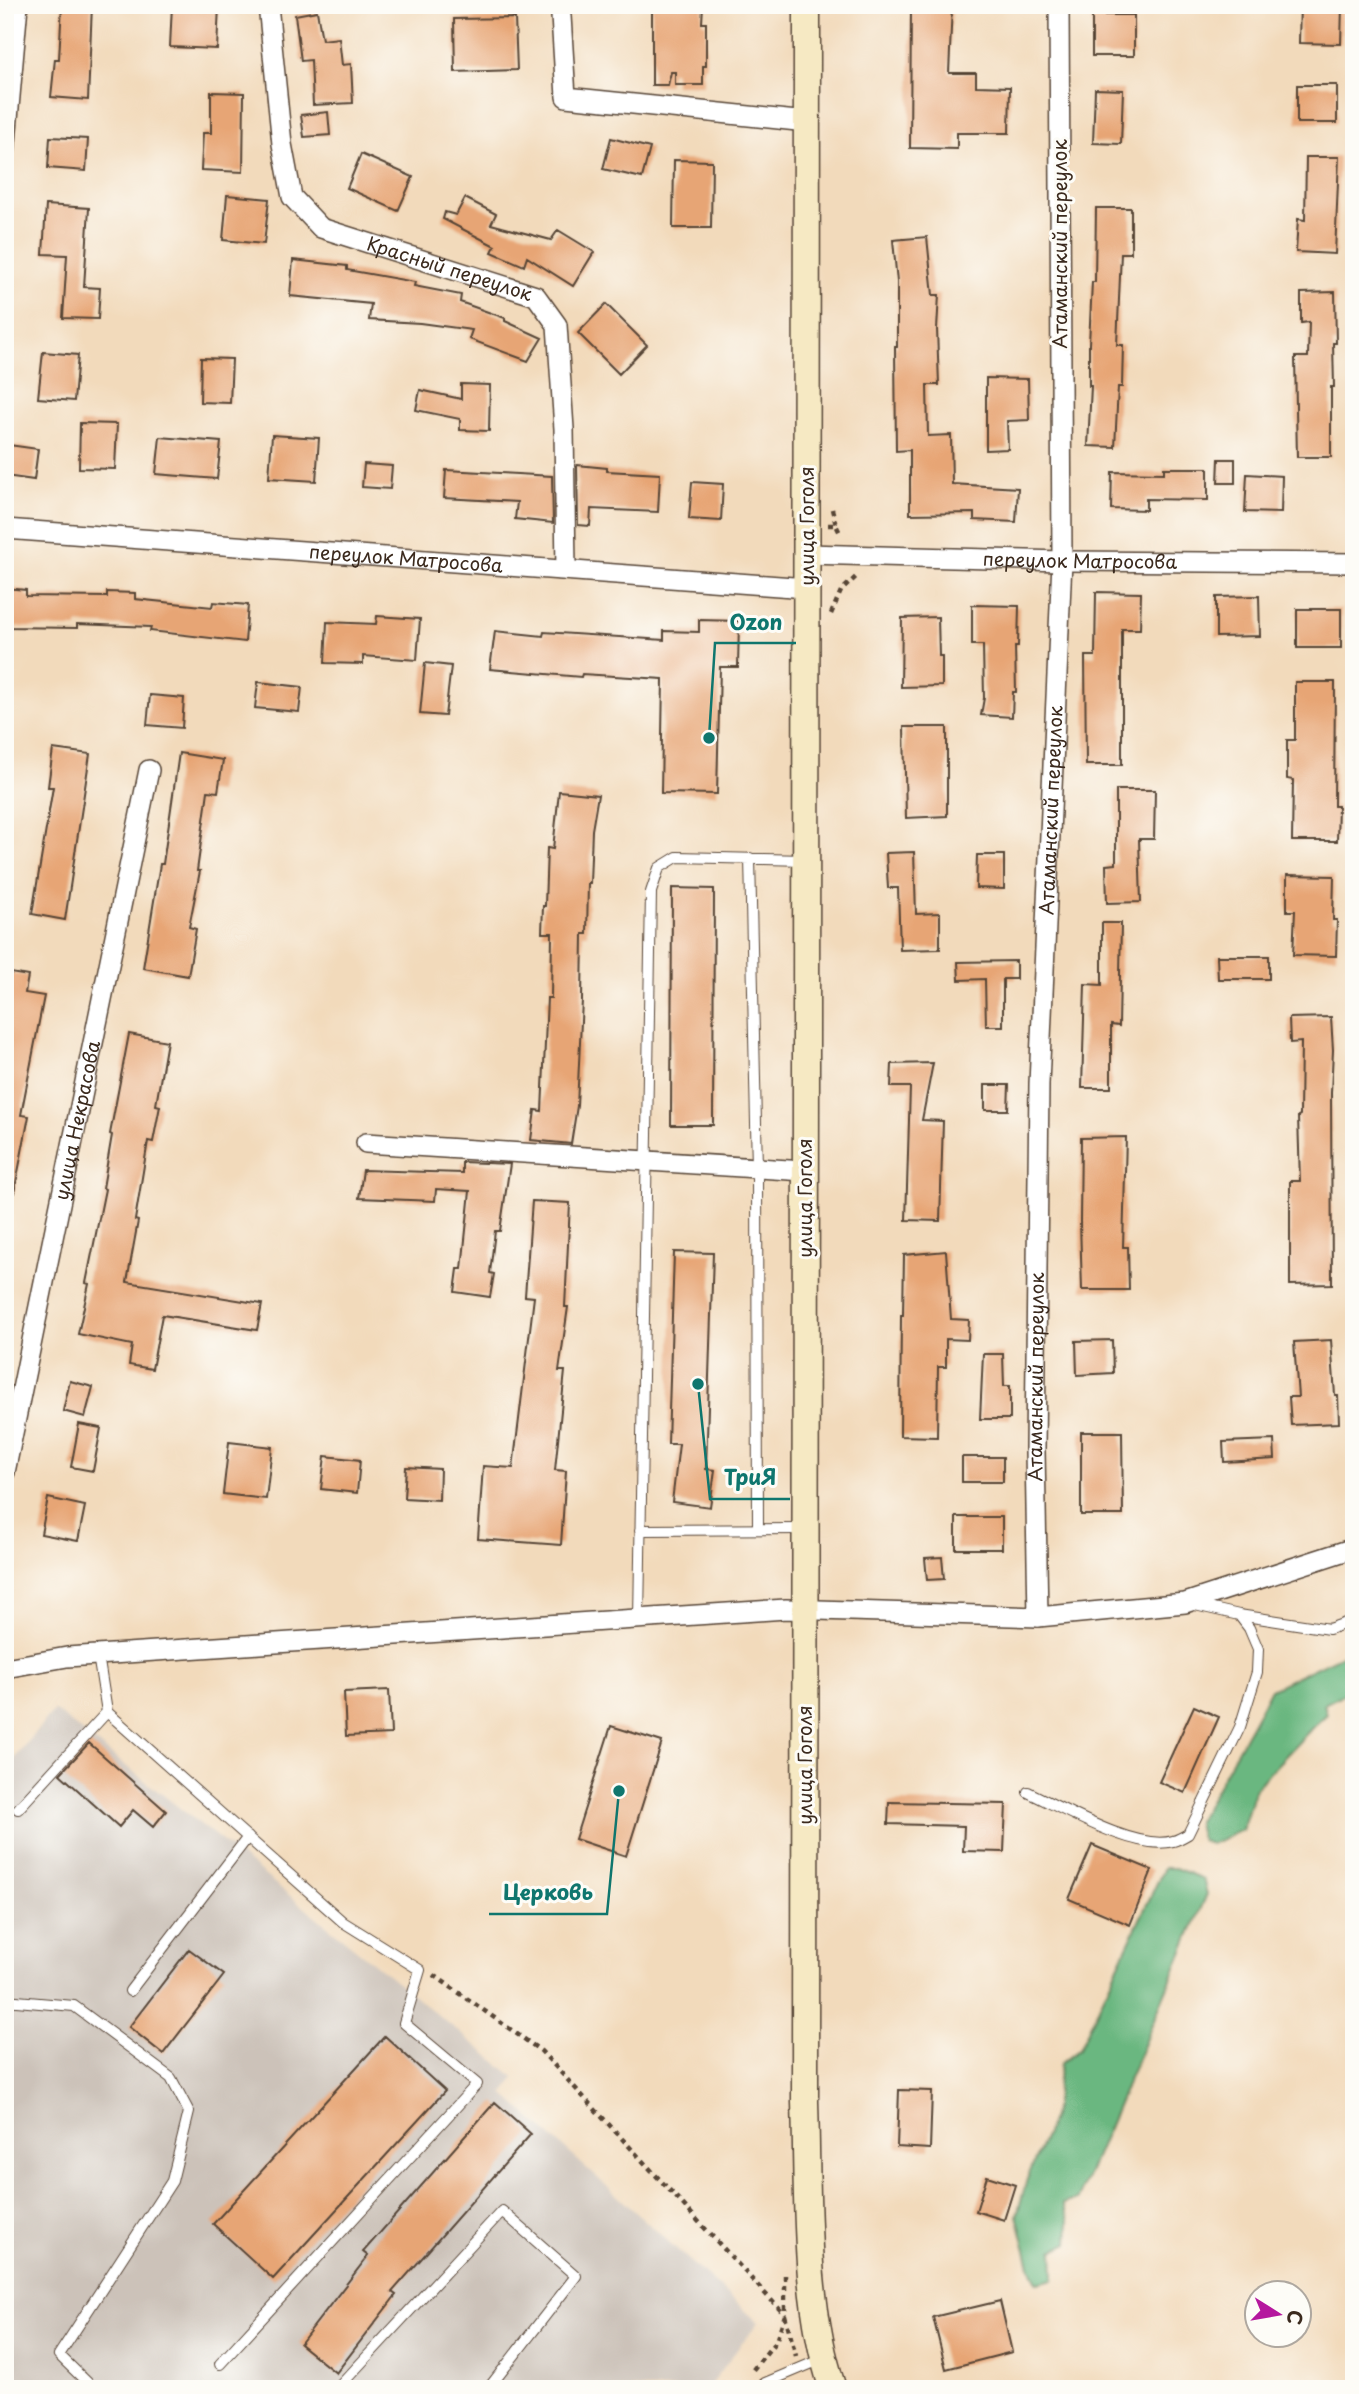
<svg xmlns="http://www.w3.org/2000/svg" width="1359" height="2394" font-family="'Playpen Sans',sans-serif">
	<rect width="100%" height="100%" fill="#fdfcf7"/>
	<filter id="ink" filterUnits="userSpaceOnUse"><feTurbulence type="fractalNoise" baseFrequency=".0143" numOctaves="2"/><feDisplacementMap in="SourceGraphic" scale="14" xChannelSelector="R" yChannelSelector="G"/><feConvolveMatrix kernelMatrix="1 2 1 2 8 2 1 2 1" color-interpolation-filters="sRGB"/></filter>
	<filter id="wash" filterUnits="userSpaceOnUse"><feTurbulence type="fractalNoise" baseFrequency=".00686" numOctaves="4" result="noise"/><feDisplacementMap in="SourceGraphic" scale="28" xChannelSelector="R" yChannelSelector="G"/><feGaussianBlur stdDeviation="1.57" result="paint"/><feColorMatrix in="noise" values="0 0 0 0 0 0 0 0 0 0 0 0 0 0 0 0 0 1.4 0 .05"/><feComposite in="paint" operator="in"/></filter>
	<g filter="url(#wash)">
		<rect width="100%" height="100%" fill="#f2dabb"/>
		<path fill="#ccc2b9" d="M54 1710 227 1845 515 2077 504 2094 758 2322 707 2389H5V1770Z"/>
		<path fill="#6ab780" stroke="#52704f" stroke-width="2" d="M1354 1649V1689L1324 1704 1327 1714 1314 1726 1255 1788 1242 1830 1211 1844 1201 1841 1197 1823 1271 1689Z
			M1164 1868H1175L1203 1879 1207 1894 1078 2199 1063 2204 1069 2219 1068 2243 1053 2250 1054 2279 1037 2283 1030 2266 1017 2215 1027 2179 1053 2117 1060 2064 1079 2049Z"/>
		<g id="blocks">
			<path fill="#e7a574" d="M62 5H92L88 100 51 97 55 59H59Z
				M172 5H219L217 49 170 47Z
				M652 5H703L702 23H706V66H703V85H675V72H671L668 85H652Z
				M911 5H952L949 73H976V86L1010 87 1009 133H957V149L910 148Z
				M1300 5H1342L1341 44 1299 43Z
				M317 11 322 40 339 38 342 65 351 64 353 103 313 105 311 60 301 61 295 15Z
				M1092 15H1134V56H1092Z
				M515 18 517 70 455 72 454 19Z
				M1297 85H1337V123H1297Z
				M1095 89 1123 90 1121 144 1093 143Z
				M211 92 244 93 243 172 201 170 203 133H211Z
				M328 112 330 135 304 137 301 115Z
				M50 137 88 139 86 171 48 168Z
				M611 138 650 148 642 178 603 169Z
				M361 154 413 177 398 211 347 188Z
				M1306 157H1339L1335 254 1296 252 1298 219 1305 220Z
				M674 160 712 161 711 228H673Z
				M227 195 269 199 264 244 223 240Z
				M465 198 496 214 491 224 551 240 558 230 594 252 573 286 527 257 524 266 492 252 495 246 443 219 445 212 456 215Z
				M46 205 89 208 84 287 100 288 98 319 63 318 67 255 43 254Z
				M1096 208H1131V253H1121L1117 345H1123L1122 387H1118L1115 447 1088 446 1091 386H1089V344L1092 282H1095Z
				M927 237 933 295H939L937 329 939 385H927L928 436 951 435 952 484 1018 488 1016 522 974 520V513L910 514V450L896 451 895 347H897V282L893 240Z
				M293 260 347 266V270L415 282 414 286 461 295 460 302 505 318V321L542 338 528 361 469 339 472 330 420 323 369 320 371 304 290 296Z
				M1335 292 1336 343H1333L1334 387H1331V457H1297L1295 357H1308L1309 322 1301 323V293Z
				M606 304 647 345 619 374 578 333Z
				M43 352 78 355 74 401 38 398Z
				M201 358 232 359 230 403 200 402Z
				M986 378 1028 379 1029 420 1007 421 1008 449 986 450Z
				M461 384 490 385 489 431 460 430V419L416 410 420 390 461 399Z
				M80 423 117 424 115 469 79 468Z
				M272 435 319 438 316 481 269 478Z
				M160 437 221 442 217 479 156 474Z
				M9 445 38 449 34 480 5 476Z
				M1219 459H1235V483H1218Z
				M364 464 392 466 390 489 362 487Z
				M577 465 607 468V471L660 474 658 512 591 509 590 526 578 525Z
				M1164 468H1208V500L1146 499V510L1111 509 1112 472 1164 473Z
				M446 470 552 476 553 523 515 519 517 502 444 498Z
				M1247 474 1282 476 1281 513 1245 512Z
				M692 482 723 484 721 521 689 519Z
				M5 588 26 590V596L107 597V592L135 593V599L212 607 213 602 248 605 245 642 150 631 151 627 77 624V628L5 627Z
				M1096 592 1141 593 1140 629H1122V765H1086L1085 656H1095Z
				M1259 596 1260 636 1216 637V597Z
				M972 605 1019 606 1018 646H1015L1016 692H1013L1012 717 981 715 984 698 983 645H972Z
				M1297 609H1341V648H1297Z
				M377 616 420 619 417 660 363 656V664L325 663 327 622 376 624Z
				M938 617 939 656H942V686L901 687 902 618Z
				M699 620 739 621 738 667H720L717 794 661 793 663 679 582 674 581 677 490 669 495 631 543 636 544 632 664 640V631L699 632Z
				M425 663 451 666 445 716 420 714Z
				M258 682 302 687 299 712 255 708Z
				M1295 682H1335L1334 806H1338L1337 841H1292L1293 780 1287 779V740H1295Z
				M150 695 184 698 182 728 147 725Z
				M904 727H947V816L906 818Z
				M53 749 90 754 65 920 32 914 53 787H48Z
				M179 753 223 760 218 792 208 791 197 871H200L189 927 196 929 188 976 143 968 160 864H163Z
				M1116 790H1155L1154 839H1139L1141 902 1107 903 1106 865 1116 864Z
				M559 791 598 795 592 830 590 883H588L587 934H583L582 1000 577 1106 571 1144 531 1140 535 1110 542 1111 547 998H551L552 933H542L543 906H545L547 848 553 849Z
				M914 852 916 914 940 913V949L900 950 898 888H888L886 853Z
				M977 855H1004V889L976 888Z
				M1287 875 1334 876 1333 920H1337L1336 956 1293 955 1295 911H1287Z
				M672 888 714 889 713 1125H671Z
				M1102 923H1121L1119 1026 1111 1025V1088H1082L1085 984 1102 985Z
				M1217 956H1269V979H1218Z
				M1016 961V979H1003V1026H986L985 979 959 980 958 962Z
				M5 972 28 976 25 993 44 996 21 1115 29 1116 14 1193 5 1192Z
				M1331 1017 1333 1050 1331 1093 1332 1284 1290 1285V1181H1300L1298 1116 1300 1115 1301 1042 1290 1043 1289 1018Z
				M129 1034 167 1041 156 1105 160 1106 153 1142 148 1141 135 1220 138 1221 127 1282 262 1304 257 1330 162 1315 152 1369 129 1365 132 1345 78 1334 89 1284 86 1283 105 1189 103 1188 112 1135 110 1134Z
				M933 1063 922 1120 943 1121 940 1221 906 1220 910 1087H891L892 1064Z
				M985 1085H1009L1008 1110H985Z
				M1126 1137 1123 1247H1128L1129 1290H1082L1080 1221 1081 1138Z
				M462 1162 510 1164 500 1231H495L490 1273 494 1274 490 1297 455 1292 458 1269H462L470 1191 436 1189 435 1201 359 1198 363 1170 462 1173Z
				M532 1201 570 1203 565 1307H568L559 1371H565L555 1470 566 1471 561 1545 478 1539 483 1466 513 1468 534 1297 525 1296Z
				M946 1251 951 1319 969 1320 968 1340 946 1339V1367H938L937 1437 900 1436 901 1315H903L904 1255Z
				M674 1252 713 1253 706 1469 715 1470 710 1507 672 1502 679 1444H668Z
				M1112 1340 1113 1373 1077 1375 1076 1341Z
				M1331 1340 1335 1395H1338L1339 1423 1291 1425 1289 1397H1298L1294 1342Z
				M983 1354H1003L1004 1386H1010V1419H980Z
				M70 1381 93 1387 85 1417 63 1411Z
				M79 1424 101 1428 93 1471 71 1467Z
				M1081 1432H1122L1123 1515H1081Z
				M1274 1440 1275 1459 1224 1462 1223 1442Z
				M229 1442 272 1447 266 1499 223 1494Z
				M325 1456 360 1460 357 1493 321 1489Z
				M962 1457H1003V1482H962Z
				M406 1467 440 1469 439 1500 404 1498Z
				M48 1498 85 1506 78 1541 41 1534Z
				M956 1517H1002V1549H956Z
				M942 1557 944 1579 927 1580 925 1558Z
				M389 1690 391 1734 346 1736 344 1692Z
				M1194 1706 1219 1717 1185 1793 1159 1782Z
				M611 1726 662 1742 626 1856 575 1839Z
				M89 1743 166 1811 153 1827 133 1810 119 1827 60 1774Z
				M889 1802 1006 1804 1004 1852 963 1851 964 1826 888 1824Z
				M1092 1845 1152 1870 1130 1925 1069 1899Z
				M189 1949 224 1975 163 2054 129 2027Z
				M385 2036 445 2091 273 2279 213 2224Z
				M899 2090 932 2091 930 2149 897 2147Z
				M495 2102 531 2134 392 2292 396 2295 336 2373 300 2344 368 2256 363 2252Z
				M987 2176 1015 2185 1004 2220 976 2211Z
				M1000 2301 1012 2352 946 2369 933 2317Z"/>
		</g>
	</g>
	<g filter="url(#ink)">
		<use href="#blocks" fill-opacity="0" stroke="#564436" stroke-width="2"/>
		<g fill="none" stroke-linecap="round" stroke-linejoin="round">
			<g stroke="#564436" stroke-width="12">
				<path id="lane" d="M750 858 757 1168 758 1529
					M640 1530 804 1529
					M1239 1615 1329 1629 1354 1620
					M639 1619 651 892 659 868 677 857 805 860
					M98 1655 107 1712 343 1922 420 1970 404 2023 477 2084 220 2364
					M1028 1792C1062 1808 1137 1852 1173 1841 1178 1840 1183 1837 1188 1834L1240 1727 1257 1672 1258 1649 1249 1628 1239 1615 1195 1605
					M18 1809 107 1712
					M130 1991 248 1837
					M5 2000 74 2006 171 2078 189 2112 172 2181 59 2355 94 2389
					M337 2389 502 2211 576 2276 488 2389
					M757 2389 765 2383 822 2359"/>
			</g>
			<g stroke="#564436" stroke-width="22">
				<g id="street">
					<path id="s1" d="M268 5 282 144 292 197 321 228 536 296 557 325 564 429 566 570"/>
					<path d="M561 16 566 97 807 122"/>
					<path d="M5 153 18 5"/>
					<path id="s2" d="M5 529 807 588"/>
					<path id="s3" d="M807 554 1062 561 1354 563"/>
					<path d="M366 1143 805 1171"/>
					<path id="s4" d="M5 1472 149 770"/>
					<path id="s5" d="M1038 1617 1035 1450 1039 1084 1062 561 1059 5"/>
					<path d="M5 1668 67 1657 786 1609 1038 1617 1185 1603 1354 1548"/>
				</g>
			</g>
			<g stroke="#564436" stroke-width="29">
				<path id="secondary" d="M807 5 805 2102C808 2194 803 2301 833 2389"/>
			</g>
			<path stroke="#564436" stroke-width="4.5" stroke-dasharray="5 5" stroke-linecap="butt" d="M832 509 836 525
				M828 525H836L841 535
				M831 614 841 591 857 576
				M434 1975 541 2051 785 2315 776 2341 751 2372
				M785 2275V2315L796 2356"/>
			<use href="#lane" stroke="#fff" stroke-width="10"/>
			<use href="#street" stroke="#fff" stroke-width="19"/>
			<use href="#secondary" stroke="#f6e9c3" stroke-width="26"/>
		</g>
	</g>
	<g text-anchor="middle" stroke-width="6" stroke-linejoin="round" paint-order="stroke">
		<g font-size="19" fill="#3b2a1e" stroke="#fdfcf7">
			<text transform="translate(1060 244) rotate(-90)" y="7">Атаманский переулок</text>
			<text dy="7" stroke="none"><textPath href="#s1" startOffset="371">Красный переулок</textPath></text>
			<text transform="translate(807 526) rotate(-90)" y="7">улица Гоголя</text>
			<text dy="7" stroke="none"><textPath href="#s2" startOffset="402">переулок Матросова</textPath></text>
			<text dy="7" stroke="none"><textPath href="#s3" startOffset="273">переулок Матросова</textPath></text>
			<text dy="7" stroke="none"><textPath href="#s5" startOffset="807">Атаманский переулок</textPath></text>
			<text dy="7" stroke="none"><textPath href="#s4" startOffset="359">улица Некрасова</textPath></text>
			<text transform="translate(805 1198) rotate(-90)" y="7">улица Гоголя</text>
			<text dy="7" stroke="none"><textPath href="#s5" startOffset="240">Атаманский переулок</textPath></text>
			<text transform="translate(805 1765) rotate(-90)" y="7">улица Гоголя</text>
		</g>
	</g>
	<path fill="none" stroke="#0f766e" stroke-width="2.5" d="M709 738L715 643H796M698 1384L710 1499H790M619 1791L607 1914H489"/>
	<g fill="#0f766e" stroke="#fdfcf7" stroke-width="2.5">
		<circle cx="709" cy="738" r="7"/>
		<circle cx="698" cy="1384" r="7"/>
		<circle cx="619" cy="1791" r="7"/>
	</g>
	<g font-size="21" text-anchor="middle" font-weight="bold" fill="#0f766e" stroke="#fdfcf7" stroke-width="6" stroke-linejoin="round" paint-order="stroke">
		<text x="756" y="630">Ozon</text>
		<text x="750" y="1485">ТриЯ</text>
		<text x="548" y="1900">Церковь</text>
	</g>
	<rect width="1359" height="2394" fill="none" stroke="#fdfcf7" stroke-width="28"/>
	<g transform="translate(1278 2314) rotate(101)"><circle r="33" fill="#fdfcf7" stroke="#afa8a0" stroke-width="2"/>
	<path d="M0-5L12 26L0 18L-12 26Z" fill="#b5179e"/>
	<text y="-10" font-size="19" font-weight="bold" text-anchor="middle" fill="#3b2a1e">С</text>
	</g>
</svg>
